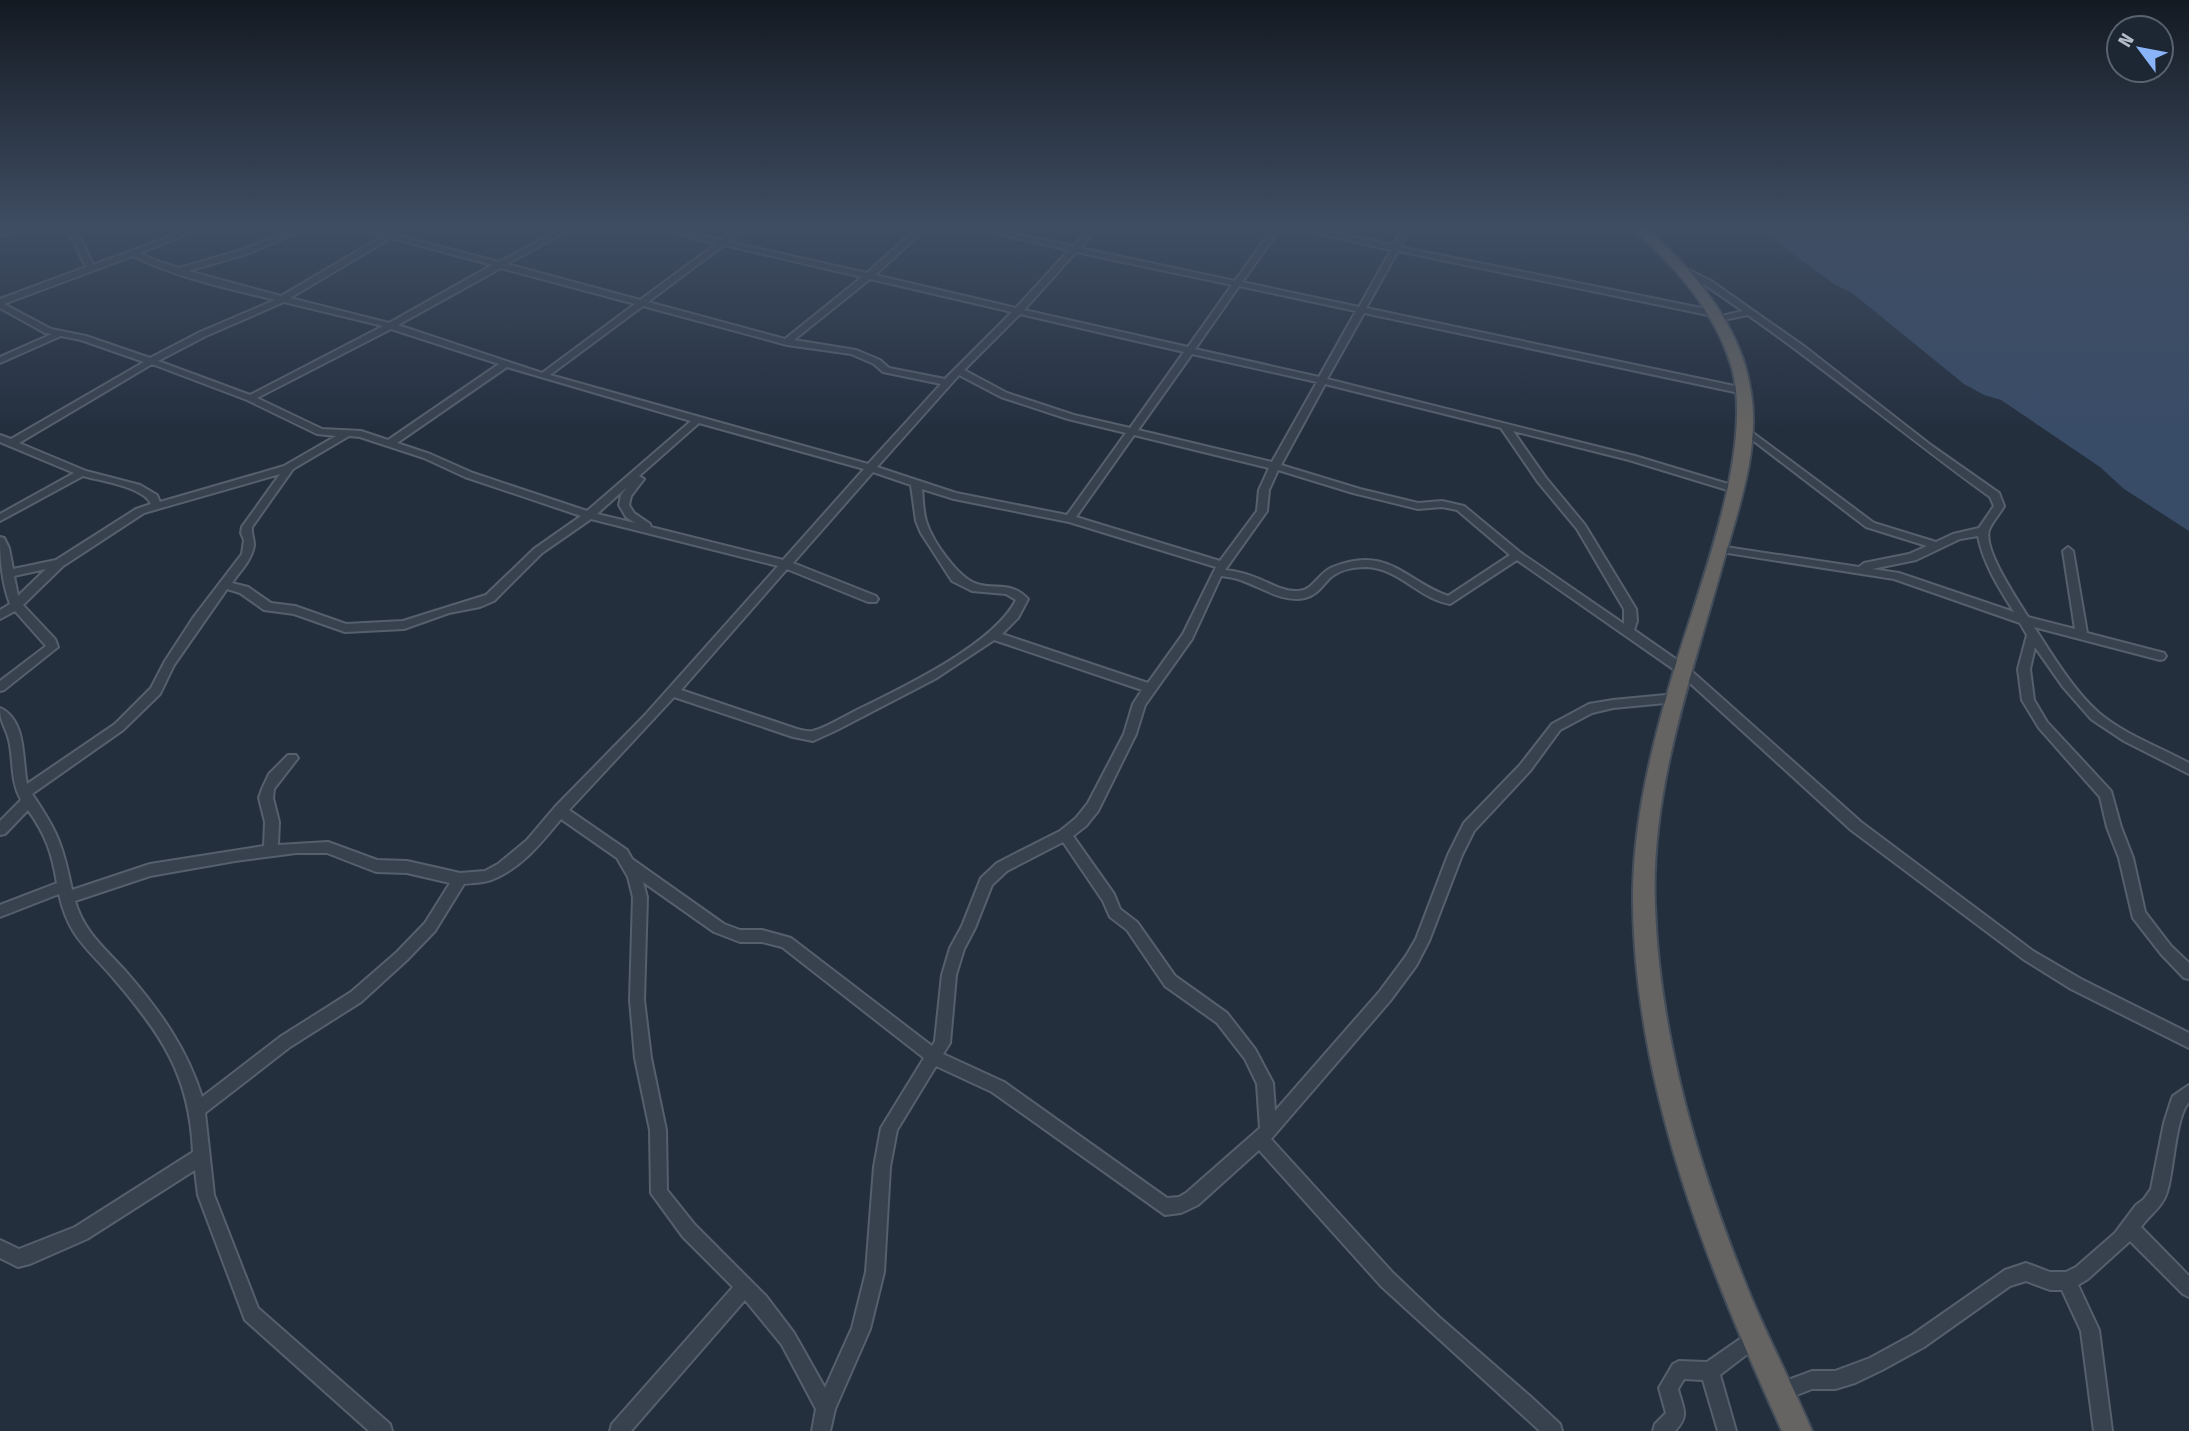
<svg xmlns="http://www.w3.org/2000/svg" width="2189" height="1431" font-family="'Fira Sans Condensed',sans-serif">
	<rect width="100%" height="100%" fill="#242f3e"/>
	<path fill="#394c67" d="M1759 229H2189V531L2124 489 2100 467 2001 400 1984 395 1964 384 1852 293 1834 284Z"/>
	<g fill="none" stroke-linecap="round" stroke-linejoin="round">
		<g stroke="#565f6c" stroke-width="4">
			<path id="minor" d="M11 229H24L0 236V232Z
				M63 229H71L82 241 93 265 190 229H201L140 253 157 261 179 268 241 250 295 229H306L247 254 188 271 281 296 383 236 362 229H375L388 233 395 229H404L396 235 499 262 561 229H571L507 264 640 300 716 244 659 229H673L721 240 736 229H745L729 242 867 273 916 229H925L875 275 1016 308 1069 250 976 229H991L1073 246 1089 229H1097L1080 248 1235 281 1272 229H1280L1242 282 1359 307 1391 250 1298 229H1313L1393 245 1402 229H1410L1400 247 1716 311V315L1713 316 1398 251 1366 308 1744 388 1749 391 1744 394 1364 313 1327 379 1635 456 1738 487 1739 489 1734 492 1629 460 1513 431 1546 478 1585 525 1636 609 1637 621 1634 630 1687 667 1861 822 2033 951 2081 979 2189 1033V1048L2071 989 2023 959 1851 830 1679 673 1517 560 1450 604C1419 599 1399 568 1366 567 1354 567 1339 570 1330 578 1322 586 1317 595 1305 598 1283 603 1263 588 1243 581 1236 578 1229 577 1221 576L1192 639 1145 705 1136 734 1098 811 1086 826 1073 836 1114 894 1120 909 1137 922 1175 976 1227 1013 1255 1049 1273 1083 1275 1111 1380 991 1406 956 1416 939 1448 855 1464 823 1520 765 1552 724 1589 704 1613 700 1676 694 1682 698 1676 702 1613 708 1592 713 1560 730 1530 771 1474 831 1462 855 1429 941 1416 966 1390 1001 1271 1139 1393 1273 1439 1317 1531 1397 1560 1424 1562 1431H1540L1381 1286 1259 1150 1198 1205 1181 1213 1165 1215 992 1092 936 1066 897 1130 890 1167 884 1272 870 1329 835 1409 830 1431H812L816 1409 782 1345 745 1300 631 1431H610L612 1424 733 1287 683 1237 651 1193 650 1130 635 1058 630 1000 633 897 628 877 617 858 561 819C542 842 521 869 491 880 483 883 473 883 464 884L435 931 407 960 361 1002 290 1047 205 1113 214 1195 258 1308 390 1424 392 1431H369L245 1320 198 1195 195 1170 87 1239 30 1264 18 1267 0 1258V1240L19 1249 75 1227 193 1152C190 1076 162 1035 114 979 87 947 69 938 59 894L0 917V905L57 883C52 853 46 835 28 810L5 834 0 835V821L21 800C10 780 14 761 9 740 6 727 0 723 0 708 27 720 22 761 27 784L115 724 151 688 165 661 193 618 242 554 244 540 241 533 242 527 280 474 144 513 63 566 23 605 55 639 58 647 4 690 0 691V681L46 646 15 611 0 619V610L10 604C2 583 0 559 0 537L4 538 9 548 13 569 56 560 136 509 151 504C144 487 101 481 83 476L0 521V514L74 473 0 442V435L11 439 144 362 81 340 61 336 0 363V357L52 334 45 333 0 308V299L86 267 74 242ZM391 238 492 265 389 323 290 298ZM724 245 862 277 785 339 648 302ZM1076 252 1232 285 1188 347 1024 310ZM133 256C177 278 227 288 275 300L200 332 150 358 86 336 51 329 4 304ZM501 268 635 304 542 373 398 325ZM870 279 1012 312 945 379 889 368 880 360 856 350 794 340ZM1239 286 1356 311 1319 377 1195 349ZM284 302 383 326 250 395 158 361 206 336ZM643 306 787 345 851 354 874 364 883 372 941 384 868 464 550 375ZM1020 314 1184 352 1130 428 1074 415 1007 393 964 370ZM391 329 499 364 388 440 361 431 322 429 257 398ZM1192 354 1317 382 1272 462 1138 430ZM152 364 247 400 317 434 336 436 284 466 160 502 157 495 140 485 86 471 19 443ZM507 367 691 421 587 511 473 473 430 454 397 443ZM959 375 1001 397 1068 419 1126 433 1067 515 956 493 877 467ZM1325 384 1501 428 1538 482 1577 529 1624 609V624L1521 553 1464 506 1442 501 1418 503 1360 489 1281 465ZM699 423 864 469 783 560 651 527 650 524 634 513 629 505 631 496 644 479 639 476ZM1134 435 1269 468 1259 490 1257 511 1220 561 1076 517ZM349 436 360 437 424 458 465 477 581 516 534 549 486 595 403 621 346 624 295 606 271 603 248 587 232 583C240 571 252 560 254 545 254 538 251 534 252 527L293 469ZM1278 470 1353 493 1418 509 1442 507 1457 510 1510 555 1448 596C1404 580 1388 545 1333 567 1319 572 1313 591 1298 591 1283 592 1270 583 1257 578 1247 574 1236 571 1225 570L1267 511 1269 490ZM873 472 911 485 916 521 921 533 952 581 972 591 1006 594 1016 600C994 645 898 690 853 712 841 718 827 727 813 731 809 732 802 730 797 729L681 690 787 569 868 602H876L878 599 876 596 793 563ZM627 487 621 495 619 505 626 517 635 523 597 514ZM922 489 954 499 1069 522 1216 567 1183 634 1148 683 1002 634 1018 618 1028 599C1011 581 997 590 977 584 958 578 932 541 926 521 923 511 923 499 922 489ZM591 519 778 566 645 715 555 807 527 840 498 864 485 871 460 873 407 861 377 860 328 842 278 845 279 822 273 798 274 789 298 758 296 755H288L269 774 262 789 259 798 265 822 264 846 150 864 72 890C63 846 58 832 32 794L123 730 160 694 174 665 227 589 240 593 264 610 294 614 345 632 404 629 449 613 480 607 494 601 542 553ZM46 569 18 596 14 576ZM994 640 1142 690 1133 704 1124 734 1088 803 1076 818 1060 831 997 863 981 878 962 926 950 948 942 975 935 1041 932 1046 791 938 762 930H740L724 924 632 859 627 850 569 810 674 697 793 737 813 741 837 730 935 679ZM1063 842 1103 901 1110 917 1127 930 1165 986 1217 1023 1245 1059 1257 1084 1260 1128 1186 1193 1179 1197 1167 1198 1004 1082 943 1054 950 1043 956 975 964 949 975 928 992 885 1007 871ZM296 853H327L376 872 407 873 450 883 425 923 397 952 351 992 280 1037 202 1097C187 1049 160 1011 128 974 107 950 84 933 75 901L150 876 235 861ZM643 882 714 932 740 942H762L782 947 924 1058 881 1128 874 1167 866 1272 852 1328 825 1388 794 1333 766 1296 695 1225 667 1190 666 1130 651 1058 644 1000 647 897Z
				M1677 267H1683L1711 281 1805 347 1932 446 1999 493 2004 506C2000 514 1992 522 1989 530 1983 550 2017 599 2028 617L2075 629 2063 551 2068 547 2073 551 2087 633 2164 653 2166 656 2164 659 2160 660 2034 627C2053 656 2073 690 2099 713 2125 735 2160 747 2189 763V774L2124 741 2091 719 2063 687 2035 647 2030 669 2034 700 2047 722 2111 791 2121 827 2133 858 2145 912 2171 946 2189 963V979L2184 978 2161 954 2133 918 2119 858 2107 827 2100 797 2039 728 2022 700 2018 669 2027 635 2020 623 1894 579 1715 551 1714 549 1715 547 1719 546 1859 567 1864 563 1909 554 1927 546 1866 527 1742 432V428L1745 427 1874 523 1936 542 1953 534 1979 528 1994 506 1990 497C1908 438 1831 373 1748 315L1713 322V318L1743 311 1705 285 1677 271ZM1978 536C1983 563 1999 588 2014 612L1899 573 1872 569 1916 560 1960 539Z
				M2189 1085V1102C2175 1117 2174 1171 2167 1192 2163 1207 2149 1215 2141 1227L2189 1276V1297L2183 1294 2130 1241 2088 1279 2078 1285 2099 1330 2112 1431H2094L2081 1331 2062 1290H2050L2026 1281 2010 1286 1924 1347 1882 1370 1855 1383 1835 1389H1812L1779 1402 1772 1400 1770 1393 1772 1386 1812 1371H1835L1870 1358 1912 1335 2005 1270 2026 1263 2050 1272H2066L2076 1267 2115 1233 2136 1205 2144 1199 2151 1189 2164 1123 2171 1101 2173 1096Z
				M1753 1330 1759 1333 1762 1339 1759 1345 1720 1375 1736 1431H1718L1703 1380 1684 1379 1678 1389C1683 1409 1690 1415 1675 1431H1653L1655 1424 1666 1413 1659 1388 1673 1364 1679 1361 1707 1362Z"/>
		</g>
		<g stroke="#434c59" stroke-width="4">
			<path id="trunk" d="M1634 229H1647C1696 272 1742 327 1751 393 1760 449 1738 510 1723 563 1692 675 1650 789 1655 907 1660 1042 1700 1172 1751 1297 1770 1342 1793 1386 1812 1431H1782C1707 1265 1636 1090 1633 905 1632 824 1652 744 1675 667 1699 587 1754 449 1732 368 1721 330 1697 294 1670 265 1659 252 1645 242 1634 229Z"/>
		</g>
		<use href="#minor" fill="#38414e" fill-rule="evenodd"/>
		<use href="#trunk" fill="#656462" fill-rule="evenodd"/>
	</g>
	<linearGradient id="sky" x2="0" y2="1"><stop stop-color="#141a22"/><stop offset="0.53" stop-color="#3f4d63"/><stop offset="1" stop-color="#3f4d63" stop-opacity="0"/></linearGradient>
	<rect width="2189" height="429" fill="url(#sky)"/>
	<g transform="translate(2140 49) rotate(302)"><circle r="33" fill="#1d2633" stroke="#59626f" stroke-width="2"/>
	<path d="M0-5L12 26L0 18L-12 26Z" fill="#8ab4f8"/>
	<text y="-10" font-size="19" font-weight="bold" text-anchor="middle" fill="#b4bcc9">N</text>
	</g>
</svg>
